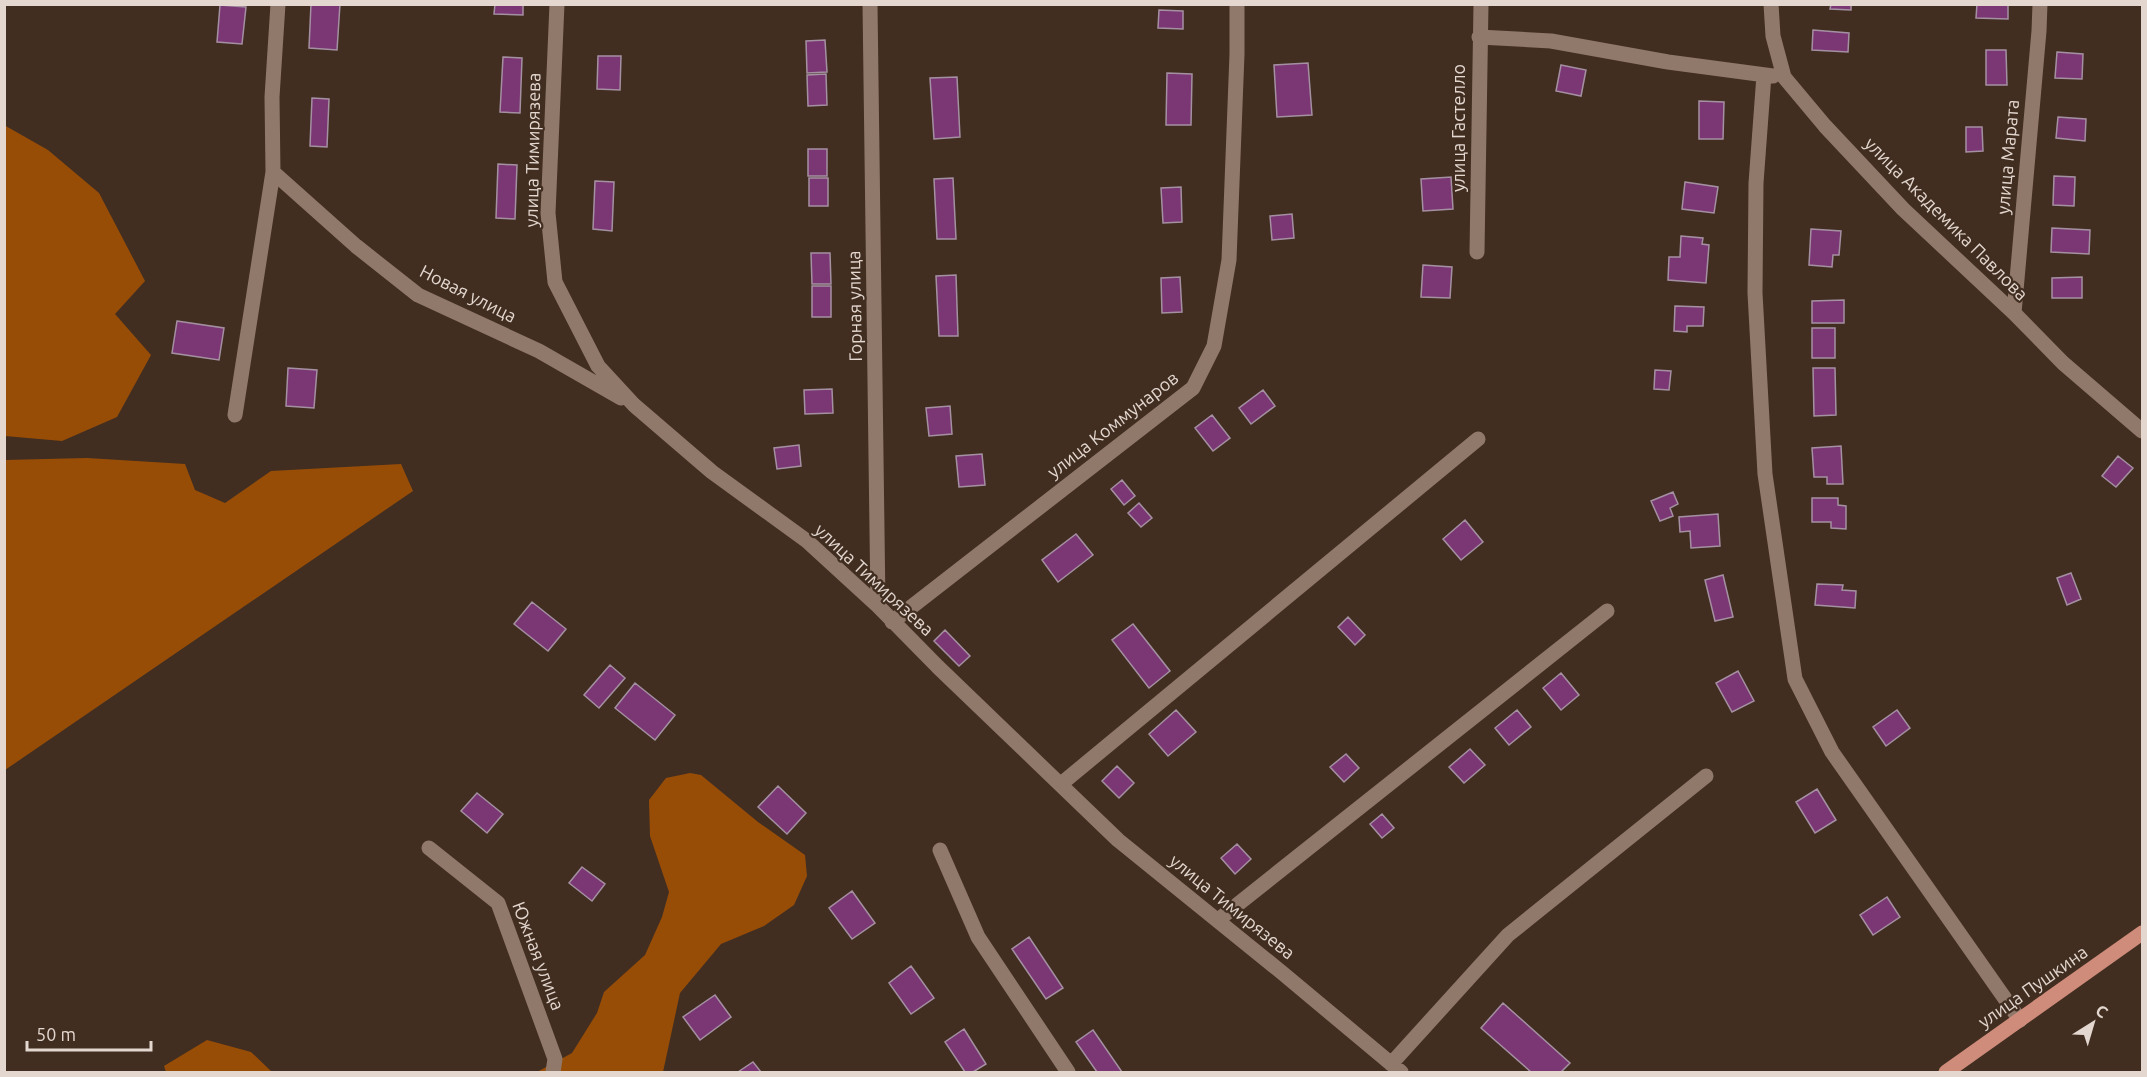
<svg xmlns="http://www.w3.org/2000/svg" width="2147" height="1077" font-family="Ubuntu,sans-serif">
	<rect width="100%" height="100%" fill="#412e21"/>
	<path fill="#984d07" d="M4 125 48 150 99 193 145 281 115 314 151 355 117 417 62 441 5 436Z
		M87 458 185 464 195 490 225 503 271 471 401 464 413 491 5 770V460Z
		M690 773 701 775 758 822 805 855 807 876 794 905 764 926 721 944 680 993 663 1072H537L572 1053 597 1013 604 992 645 955 662 917 669 892 650 836 649 800 666 778Z
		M207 1040 251 1052 272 1072H166L164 1066Z"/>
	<path fill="#7a3774" stroke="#a590a2" stroke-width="1.5" d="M311 4H340L337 50 309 48Z
		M495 4H523V15L494 14Z
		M1831 4H1851V10L1830 9Z
		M1977 4H2008V19L1976 18Z
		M220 5 246 7 242 44 217 42Z
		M1159 10 1183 11V29L1158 28Z
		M1813 30 1849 33 1848 52 1812 50Z
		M825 40 827 72 807 73 806 41Z
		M1986 50H2006L2007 85H1986Z
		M2057 52 2083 54 2082 79 2055 78Z
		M598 56H621L620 90 597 89Z
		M503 57 522 58 520 113 500 112Z
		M1308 63 1312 115 1277 117 1274 65Z
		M1561 65 1586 70 1581 96 1556 91Z
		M1167 73 1192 74 1191 125H1166Z
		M826 74 827 105 808 106 807 75Z
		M957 77 960 137 934 139 930 78Z
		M312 98 329 99 327 147 310 146Z
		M1699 101 1724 102 1723 139H1699Z
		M2058 117 2086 119 2085 141 2056 138Z
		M1966 127H1982L1983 151 1966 152Z
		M808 149H827V176H808Z
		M498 164 517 165 515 219 496 218Z
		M2054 176 2075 177 2074 206 2053 205Z
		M1451 177 1453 209 1423 211 1421 179Z
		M809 178H828V206H809Z
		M953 178 956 239H937L934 179Z
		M595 181 614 182 612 231 593 229Z
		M1685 182 1718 187 1714 213 1682 209Z
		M1181 187 1182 222 1163 223 1161 188Z
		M1292 214 1294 238 1272 240 1270 216Z
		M2052 228 2090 230 2089 254 2051 252Z
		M1811 229 1841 231 1839 255H1833L1832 267 1809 265Z
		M1681 236 1703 238 1702 244 1709 245 1706 283 1668 280 1669 257H1680Z
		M811 253H830L831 284H812Z
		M1423 265 1452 267 1450 298 1421 297Z
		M956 275 958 336H939L936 276Z
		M1180 277 1182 312 1162 313 1161 278Z
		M2082 277V298H2052V278Z
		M812 286H831V317H812Z
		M1844 300V323H1812V301Z
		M1675 306 1704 307 1703 326H1687V332L1674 331Z
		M177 321 224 328 219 360 172 353Z
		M1812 328H1835V358H1812Z
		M288 368 317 370 314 408 286 406Z
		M1813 368H1835L1836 415 1814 416Z
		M1655 370 1671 371 1669 390 1654 389Z
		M832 389 833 413 805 414 804 390Z
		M1263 390 1275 406 1251 424 1239 408Z
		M950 406 952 434 929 436 926 408Z
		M1212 415 1230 438 1213 451 1195 428Z
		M799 445 801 466 777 469 774 448Z
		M1841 446 1843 484H1827V477H1814L1812 448Z
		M982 454 985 485 959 487 956 456Z
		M2118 456 2133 468 2116 487 2102 476Z
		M1122 480 1135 496 1124 505 1111 489Z
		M1673 492 1678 504 1670 508 1673 516 1660 521 1651 501Z
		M1812 498H1838V505L1846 506V529L1831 528V522H1812Z
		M1139 503 1152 518 1141 527 1128 513Z
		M1718 514 1720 546 1691 548 1690 531 1680 532 1679 517Z
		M1465 520 1483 542 1461 560 1443 539Z
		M1076 534 1093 555 1058 582 1042 560Z
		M2071 573 2081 599 2067 605 2057 578Z
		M1723 575 1733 617 1715 621 1705 580Z
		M1817 584 1843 585 1842 590 1856 591 1855 608 1815 605Z
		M532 602 566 629 548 651 514 624Z
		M1348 617 1365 635 1355 645 1338 627Z
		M1133 624 1170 671 1149 688 1112 640Z
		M945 630 970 656 959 666 934 641Z
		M610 665 625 678 599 708 584 695Z
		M1738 671 1754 701 1732 712 1716 683Z
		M1561 673 1579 695 1561 710 1543 688Z
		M635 683 675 715 655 740 615 708Z
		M1176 710 1196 732 1168 756 1149 734Z
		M1517 710 1531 727 1509 745 1495 728Z
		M1897 710 1910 728 1886 746 1873 727Z
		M1470 749 1485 765 1464 783 1449 767Z
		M1346 754 1359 768 1344 782 1330 767Z
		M1117 766 1134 783 1119 798 1102 781Z
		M778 786 806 813 787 834 758 807Z
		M1817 789 1836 820 1815 833 1796 802Z
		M477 793 503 814 487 833 461 811Z
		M1382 814 1394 828 1382 838 1370 824Z
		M1237 844 1251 859 1235 874 1221 858Z
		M582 867 605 884 592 901 569 883Z
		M852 891 875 923 852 939 829 908Z
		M1887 897 1900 917 1873 935 1860 915Z
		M1029 937 1063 988 1046 999 1012 949Z
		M911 966 934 998 911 1014 889 983Z
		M715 995 731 1017 700 1040 683 1017Z
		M1503 1003 1570 1063 1561 1072H1531L1481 1028Z
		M964 1029 986 1064 973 1072H965L945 1042Z
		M1093 1030 1122 1072H1097L1076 1042Z
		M753 1062 761 1072H738Z"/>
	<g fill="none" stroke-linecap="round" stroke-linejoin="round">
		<path stroke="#90796b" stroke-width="15" d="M557 4 548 213 555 282 598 366 634 405 712 472 807 541 878 606 938 667 1118 840 1280 971 1401 1072
			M870 4 878 606
			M1771 4 1773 36 1784 77 1825 126 1903 209 2014 313 2063 363 2142 431
			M1479 37 1551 41 1668 62 1773 76
			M1764 75 1756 183 1755 293 1765 474 1795 679 1832 752 2020 1020
			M273 172 356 246 418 295 539 351 621 398
			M1477 252 1481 4
			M2014 313 2039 31 2040 4
			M235 415 273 172 272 97 278 4
			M892 622 1193 388 1214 346 1229 260 1237 54V4
			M1061 784 1478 439
			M429 848 498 903 555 1059 553 1072
			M940 850 978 937 1068 1072
			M1218 920 1607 611
			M1391 1064 1508 935 1706 776"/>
		<path stroke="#cf8c7b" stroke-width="15" d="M1946 1072 2142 933"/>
	</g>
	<g text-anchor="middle" stroke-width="4.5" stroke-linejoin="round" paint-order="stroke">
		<g font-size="18" fill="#e3d7cf" stroke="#412e21">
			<text transform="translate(1459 128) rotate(-90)" y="6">улица Гастелло</text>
			<text transform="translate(533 150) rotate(-89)" y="6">улица Тимирязева</text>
			<text transform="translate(2008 157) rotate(-85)" y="6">улица Марата</text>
			<text transform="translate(1946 219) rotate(45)" y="6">улица Академика Павлова</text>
			<text transform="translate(468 294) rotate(27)" y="6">Новая улица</text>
			<text transform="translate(855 306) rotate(-91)" y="6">Горная улица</text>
			<text transform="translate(1113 425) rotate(-38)" y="6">улица Коммунаров</text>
			<text transform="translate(874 580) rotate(43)" y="6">улица Тимирязева</text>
			<text transform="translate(1232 907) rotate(39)" y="6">улица Тимирязева</text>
			<text transform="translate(538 956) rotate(69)" y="6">Южная улица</text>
			<text transform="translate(2033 987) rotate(-35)" y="6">улица Пушкина</text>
		</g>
	</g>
	<rect width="2147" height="1077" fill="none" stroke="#e3d7cf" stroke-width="12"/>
	<g transform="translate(2093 1023) rotate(37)" stroke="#412e21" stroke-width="4.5" paint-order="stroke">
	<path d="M0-4.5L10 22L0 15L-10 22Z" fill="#e3d7cf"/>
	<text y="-9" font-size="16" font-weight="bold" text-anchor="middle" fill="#e3d7cf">С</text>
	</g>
	<path d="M27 1041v9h124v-9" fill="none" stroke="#e3d7cf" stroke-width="3"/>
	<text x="36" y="1041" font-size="18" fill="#e3d7cf" stroke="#412e21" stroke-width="4.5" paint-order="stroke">50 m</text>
</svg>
